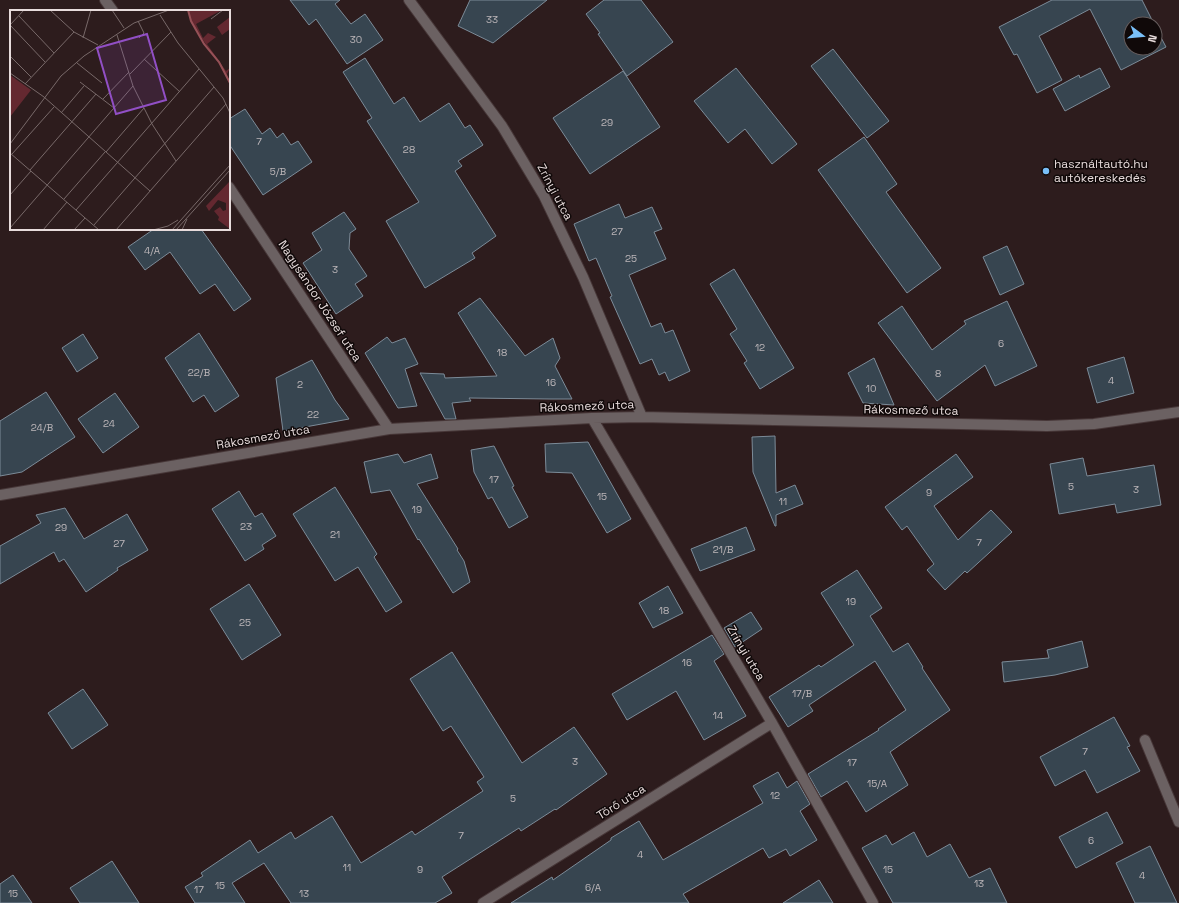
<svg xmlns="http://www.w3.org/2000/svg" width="1179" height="903" font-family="'Space Grotesk',sans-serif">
	<rect width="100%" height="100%" fill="#2d1c1d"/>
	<path fill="#374550" stroke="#7c8b98" d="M290 0H340L335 4 351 24 365 14 383 40 347 64 316 19 309 25Z
		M470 0H547L493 43 458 26Z
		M604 0H641L673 42 627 76 598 34 600 33 586 14Z
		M1052 0H1142L1154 24H1131V48H1155V26L1166 47 1121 70 1090 9 1039 36 1062 80 1037 93 1017 54 1014 55 999 27Z
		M833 49 889 121 867 138 811 66Z
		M365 58 394 104 404 97 420 122 449 103 465 128 470 125 483 145 458 161 462 166 455 171 496 236 472 253 475 258 425 288 386 221 419 202 367 121 372 118 343 72Z
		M736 68 797 144 772 164 745 129 728 143 694 101Z
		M1100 68 1110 87 1065 111 1053 89 1079 75 1080 78Z
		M623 71 660 127 590 174 553 118Z
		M245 109 262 134 270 128 277 138 283 133 291 145 298 141 312 162 263 195 229 144V119Z
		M864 137 897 184 886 192 941 268 907 293 818 170Z
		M619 204 625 218 652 207 662 229 654 232 666 259 629 275 651 327 661 323 665 333 673 330 690 371 669 381 665 372 659 375 652 359 640 364 610 297 612 296 596 258 589 261 574 224Z
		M344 212 356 229 350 233 349 249 367 276 355 284 363 296 336 314 303 263 322 250 312 233Z
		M154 229H201L251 299 234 311 215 284 200 294 170 252 145 270 128 247Z
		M1007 246 1024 284 1000 295 983 257Z
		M734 269 794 368 760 389 744 363 747 361 730 334 737 329 710 284Z
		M480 298 525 356 553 338 560 358 555 366 572 399H550L469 398 471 401 452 403 456 419H445L420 373 444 374 445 378 497 376 458 313Z
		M1007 301 1037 366 995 386 985 365 937 401 878 323 902 306 932 350 966 324 964 321Z
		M199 333 239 396 215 412 204 395 193 402 165 358Z
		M83 334 98 358 77 372 62 348Z
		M387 337 392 343 405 338 418 364 405 369 417 406 398 408 365 353Z
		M1124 357 1134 393 1097 403 1087 368Z
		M874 358 894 405 863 403 848 373Z
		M312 360 335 400 349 419 283 431 276 378Z
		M46 392 75 437 22 472 0 476V421Z
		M115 393 139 427 103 453 78 419Z
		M775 436 776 493 795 485 803 504 776 515V526H775L753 472 752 437Z
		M588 442 631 519 607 533 572 473 546 472 545 444Z
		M494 446 514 486 512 487 528 517 509 528 492 497 488 499 474 472 471 450Z
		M398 454 404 463 431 454 438 478 417 484 458 549 457 550 464 561 470 582 453 593 419 539 418 540 390 490 371 493 364 462Z
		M956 454 973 477 934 506 958 540 991 510 1012 532 967 573 965 571 945 590 927 570 934 564 907 526 902 530 885 507Z
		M1083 458 1087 476 1154 465 1161 505 1117 513 1115 504 1059 514 1050 464Z
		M335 487 377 554 374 557 402 602 386 612 358 567 335 581 293 514Z
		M239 491 255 517 262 513 276 536 262 545 264 549 245 561 212 509Z
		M65 508 84 539 127 514 148 550 117 568 118 570 86 592 64 559 59 562 54 552 0 584V546L41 523 36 515Z
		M746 527 755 550 700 571 691 549Z
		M857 570 882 608 870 616 893 652 908 643 923 667 922 668 950 710 890 752 908 785 866 812 847 781 821 797 808 774 879 730 878 729 906 710 875 661 809 705 813 711 788 727 769 697 819 665 821 667 854 645 821 593Z
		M249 584 281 635 242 660 210 609Z
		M668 586 683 613 653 628 639 603Z
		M751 612 762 629 735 647 724 628Z
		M712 635 724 654 714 661 746 716 704 740 676 691 627 720 612 694Z
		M1082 641 1088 667 1055 675 1004 682 1002 662 1049 658 1047 650Z
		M452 652 522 763 574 727 607 774 556 810 555 809 521 831 519 828 442 877 452 893 435 903H291L264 863 232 883 245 903H195L185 887 203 876 201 873 250 840 258 853 291 832 295 839 332 816 361 863 412 831 415 835 483 791 477 782 484 777 451 726 443 731 410 679Z
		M83 689 108 725 72 749 48 713Z
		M1114 717 1130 746 1127 747 1140 771 1097 793 1085 770 1055 786 1040 757Z
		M778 772 787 788 797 781 810 804 800 811 817 840 790 856 786 849 769 858 763 848 683 894 689 903H511L552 877 553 880 611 840V838L639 821 663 860 763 803 753 786Z
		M1107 812 1123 843 1076 868 1059 837Z
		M914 832 927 857 950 844 969 878 990 868 1007 903H893L862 848 886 835 892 845Z
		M1150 846 1177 903H1135L1116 863Z
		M112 861 139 903H80L70 888Z
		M13 875 32 903H0V884Z
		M819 880 833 903H783Z"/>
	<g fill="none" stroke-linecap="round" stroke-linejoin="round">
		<g stroke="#473738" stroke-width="12">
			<path id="street" d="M105 0 113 11
				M409 0 502 126 544 196 583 277 642 417
				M229 187 389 429
				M592 418 772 723 873 903
				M0 495 389 429 592 418 642 417 1047 426 1094 424 1179 412
				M1145 740 1179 822
				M483 903 772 723"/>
		</g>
		<use href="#street" stroke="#6b6162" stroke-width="10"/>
	</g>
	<circle fill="#79bff8" stroke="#100909" stroke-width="1.5" cx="1046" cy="171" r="4"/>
	<g text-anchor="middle" stroke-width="3" stroke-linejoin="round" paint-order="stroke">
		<g font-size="10" fill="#bcb6b9">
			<text x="492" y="23">33</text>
			<text x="356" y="43">30</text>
			<text x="607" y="126">29</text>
			<text x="259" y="145">7</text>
			<text x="409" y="153">28</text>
			<text x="278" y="175">5/B</text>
			<text x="617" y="235">27</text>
			<text x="152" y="254">4/A</text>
			<text x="631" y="262">25</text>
			<text x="335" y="273">3</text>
			<text x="1001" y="347">6</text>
			<text x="760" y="351">12</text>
			<text x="502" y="356">18</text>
			<text x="199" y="376">22/B</text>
			<text x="938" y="377">8</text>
			<text x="1111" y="384">4</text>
			<text x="551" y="386">16</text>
			<text x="300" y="388">2</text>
			<text x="871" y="392">10</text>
			<text x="313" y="418">22</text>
			<text x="109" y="427">24</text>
			<text x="42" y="431">24/B</text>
			<text x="494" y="483">17</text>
			<text x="1071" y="490">5</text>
			<text x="1136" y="493">3</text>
			<text x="929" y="496">9</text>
			<text x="602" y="500">15</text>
			<text x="783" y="505">11</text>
			<text x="417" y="513">19</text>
			<text x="246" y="530">23</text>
			<text x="61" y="531">29</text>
			<text x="335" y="538">21</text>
			<text x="979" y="546">7</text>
			<text x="119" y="547">27</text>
			<text x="723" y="553">21/B</text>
			<text x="851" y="605">19</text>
			<text x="664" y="614">18</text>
			<text x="245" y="626">25</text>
			<text x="687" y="666">16</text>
			<text x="802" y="697">17/B</text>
			<text x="718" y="719">14</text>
			<text x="1085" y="755">7</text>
			<text x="575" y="765">3</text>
			<text x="852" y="766">17</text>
			<text x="877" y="787">15/A</text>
			<text x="775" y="799">12</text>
			<text x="513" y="802">5</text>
			<text x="461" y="839">7</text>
			<text x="1091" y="844">6</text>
			<text x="640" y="858">4</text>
			<text x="347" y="871">11</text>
			<text x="420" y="873">9</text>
			<text x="888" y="873">15</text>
			<text x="1142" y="879">4</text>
			<text x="979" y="887">13</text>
			<text x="220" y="889">15</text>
			<text x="593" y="891">6/A</text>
			<text x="199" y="893">17</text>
			<text x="13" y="897">15</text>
			<text x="304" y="897">13</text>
		</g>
		<g font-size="12" fill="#e8dcdc" stroke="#100909" text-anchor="start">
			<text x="1054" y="168">használtautó.hu<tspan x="1054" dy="14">autókereskedés</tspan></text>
		</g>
		<g font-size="12" fill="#e8dcdc" stroke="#100909">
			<text transform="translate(555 192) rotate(62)" y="4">Zrínyi utca</text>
			<text transform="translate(320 301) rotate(57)" y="4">Nagysándor József utca</text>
			<text transform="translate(587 406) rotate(-2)" y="4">Rákosmező utca</text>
			<text transform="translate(911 410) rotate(1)" y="4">Rákosmező utca</text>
			<text transform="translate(263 437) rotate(-10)" y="4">Rákosmező utca</text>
			<text transform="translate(746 653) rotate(59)" y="4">Zrínyi utca</text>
			<text transform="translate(621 802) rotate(-32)" y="4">Törő utca</text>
		</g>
	</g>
	<g transform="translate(10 10)">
		<rect width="220" height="220" fill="#2d1c1d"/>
		<path d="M178 0H212L186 14 193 28 198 23 206 27 197 34 216 61 220 58 217 64 220 74 208 52 182 14ZM220 7V19L212 25 207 17ZM0 65 21 80 0 107ZM220 171V219L208 210 209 207 204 201 210 197 213 201 216 200V193L208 190 199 201 196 196Z" fill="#642830"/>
		<path fill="none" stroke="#965157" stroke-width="2" d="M178 0 181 11 194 34 209 52 220 73"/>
		<path fill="none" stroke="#786969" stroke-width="1" d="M40 0 64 22 88 35M102 0 114 18M150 5 168 33 213 88 220 103M9 6 44 43M201 9 213 0M128 11 134 23 129 28M0 15 35 52M0 15 14 0M107 25 123 76 142 114 166 151M73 28 81 0M0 46 21 67M134 49 170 82M67 53 92 73M0 63 34 87 140 181M120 64 161 22M70 72 104 98M15 74 64 22M93 89 119 62M51 103 74 76M0 134 51 66 74 46 124 13 159 0M96 142 134 98M0 143 89 220M2 144 44 97M20 160 86 84M0 185 21 161M54 189 95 142M66 200 189 59M84 215 204 77M0 218 123 76M33 220 57 192M64 220 75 208M106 220 216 94M143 220 158 216 168 210M162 220 220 155M166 220 220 160M172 220 177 209"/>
		<path fill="#914fc5" fill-opacity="0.15" stroke="#914fc5" stroke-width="2" d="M137 24 156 90 106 104 87 38Z"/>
		<rect width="220" height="220" fill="none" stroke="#e8dcdc" stroke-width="2"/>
	</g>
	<g transform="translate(1143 36) rotate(106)"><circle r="19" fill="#100909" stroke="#665d5d"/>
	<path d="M0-3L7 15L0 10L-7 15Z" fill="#79bff8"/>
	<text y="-6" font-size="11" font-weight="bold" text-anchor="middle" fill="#e8dcdc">N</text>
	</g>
</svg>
